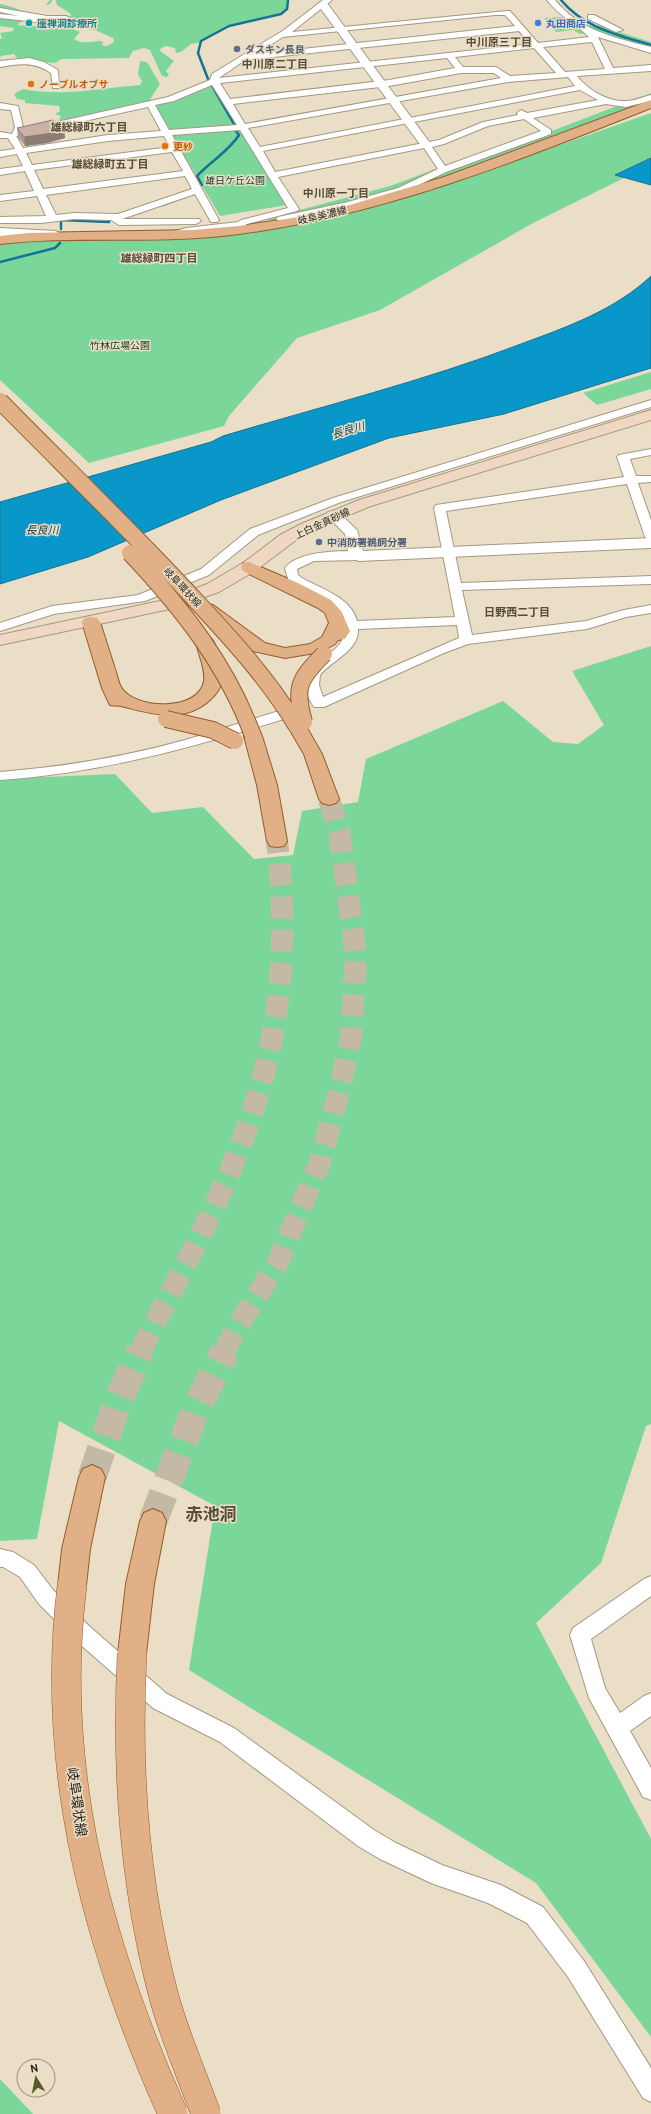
<svg xmlns="http://www.w3.org/2000/svg" width="651" height="2114" font-family="Overpass,'Noto Sans JP',sans-serif">
	<rect width="100%" height="100%" fill="#eadec7"/>
	<path fill="#7bd799" d="M50 0H287L286 8 280 13 227 26 198 43 191 44 181 52 176 53 175 48 166 46 161 48 160 51 174 61 166 71 169 74 167 77 162 76 150 50 144 48 133 51 129 58 63 59 59 60 56 63 16 60 17 58 14 54 1 56 0 58V39L2 38 0 33 13 31 14 28 0 26V4C11 6 18 9 27 13 38 17 48 14 57 21L26 18 17 25C28 25 34 30 43 21L53 23 55 28 68 27 80 32 74 39C83 45 91 41 101 41L103 42 102 45 107 46 114 42 113 38 95 30 78 28 87 25 84 20 69 21 71 14 57 5 56 0H52L51 3 48 5 46 4Z
		M561 17 586 33 580 34 573 30 556 32 544 18Z
		M597 25 651 42V49L605 34 584 26Z
		M140 61 147 62 160 84 151 98 149 103C137 104 120 104 111 112L61 122 59 120 61 116 55 114 60 111 59 106 25 103V100L17 99 14 94 23 89C61 97 101 88 140 85L142 81 138 74Z
		M211 84 287 205 220 216 155 106 187 96Z
		M651 93V100L439 181 292 220H262L390 186 433 170 494 153Z
		M651 113V159L624 178 535 222 380 310 297 338 229 416 224 426 89 463 0 380V244L13 241 181 238 253 233 350 212 440 187Z
		M651 372V389L597 405 583 393Z
		M651 646V1424L646 1426 601 1563 536 1623 651 1839V2037L536 1883 189 1670 215 1506 59 1421 37 1539 0 1541V779L115 774 152 813 203 807 254 859 293 855 302 811 358 802 366 759 503 701 553 742 578 744 604 725 572 671Z
		M0 2079 33 2114H0Z"/>
	<path fill="#0996c9" stroke="#137495" d="M651 158V185L615 175Z
		M651 276V368L504 414 389 438 221 500 88 557 0 584V502L211 442 223 436C323 406 424 381 521 344 567 327 615 310 651 276Z"/>
	<g fill="none" stroke-linecap="round" stroke-linejoin="round">
		<path stroke="#137495" stroke-width="2.5" d="M561 0C584 28 618 35 651 45
			M208 79 198 53 201 41 229 26 281 14 287 9 288 0
			M211 84 235 126
			M202 185 197 176C210 162 229 151 239 135L235 130
			M162 205 187 196
			M61 229V220L109 222
			M0 262 55 248 60 243"/>
		<path stroke="#c3b9a5" stroke-width="22" stroke-dasharray="22 11" stroke-linecap="butt" d="M140 1352C166 1300 195 1249 219 1196 275 1075 292 973 277 841
			M224 1352 235 1331 278 1262 321 1159 340 1088 351 1037 356 956 340 836 329 799"/>
		<path stroke="#c3b9a5" stroke-width="29" stroke-dasharray="29 14" stroke-linecap="butt" d="M92 1477 117 1404 140 1351
			M153 1521 195 1411 225 1351"/>
		<g stroke="#a39882" stroke-width="2">
			<path id="minor" d="M323 0H332L292 32 507 11H510L538 43 589 37C576 24 559 16 547 0H555C579 30 615 38 651 47V53L598 37 613 68 651 65V71L577 76C588 90 608 102 626 101 634 101 643 97 651 95V101L626 107 606 104 533 118 551 130V134L446 172 404 192 350 208 281 222 276 219 278 217 348 202 398 188 438 169 424 148 278 177 299 209 297 211 247 224 241 228 186 234 171 238 166 235 168 233 186 228 238 222 241 220 288 208 240 130 172 135 219 220 217 222H211L195 194 122 219H199L201 221 196 224 119 225 111 220 74 219 41 223H0V217L46 216 37 196 0 201V195L34 191 25 171 0 175V169L23 166 17 154 0 157V151L15 149 8 138H0V132L12 134 15 127 11 110 0 109V103L18 106 23 127 22 130 168 97 210 80 212 74 284 30ZM495 15H505L515 26 256 54 283 37ZM519 31 530 44 219 78 245 60ZM592 42 605 69 565 72 543 47ZM534 48 556 73 510 76 496 67H463L455 57ZM447 58 455 68 389 80 230 99 220 83ZM461 73H494L501 78 245 124 233 104 389 86ZM568 77 575 86 260 147 248 128 508 82ZM212 85 237 125 169 130 155 105 174 101ZM580 90 598 100 527 113 521 110 517 113 518 115 483 122 439 140 275 172 263 151ZM148 107 161 131 108 135 23 148 16 136ZM524 119 541 131 445 166 432 147 444 144 488 126ZM164 136 170 147 32 165 26 153 108 141ZM172 152 183 171 43 189 34 170ZM185 176 192 189 118 214 74 213 56 215 46 195Z
				M0 8 47 16H66L70 18 54 24 0 18V14L19 16 0 12Z
				M588 15H594L623 30 616 32 588 19Z
				M29 58 44 62 58 70 59 88H53L51 73C34 61 19 64 0 67V61Z
				M651 400V407L341 502 258 535 209 575 145 601 54 614 0 631V623L52 606 138 595 201 569 250 529 333 498Z
				M651 449V455L630 459 636 476H651V482L638 483 651 520V541L645 537 627 484 446 511 461 583 651 576V584L462 590 472 635 586 621 624 610 651 605V613L626 617 587 629 468 644 444 653 324 707H314C282 660 348 662 345 626 345 621 344 615 340 611 327 596 304 590 288 579L285 568C297 551 345 549 363 553L365 556 359 560 314 561 297 569 298 575 302 578C321 589 351 597 357 621L455 617 434 508 436 505 624 477 617 457 619 455ZM457 625 459 638 323 697 319 685 320 675C332 660 359 651 358 629Z
				M301 705 306 706 308 709 306 712C205 744 106 773 0 780V772C63 767 124 757 185 740 224 729 262 715 301 705Z
				M0 1549 13 1552 34 1565 53 1590 89 1626 167 1694 234 1728 374 1830 396 1843 442 1865 501 1885 543 1907 584 1961 651 2068V2102L643 2098 568 1977 527 1923 488 1903 431 1883 380 1859 358 1846 220 1742 153 1708 75 1640 39 1604 20 1577 3 1567H0Z
				M651 1576V1596L591 1639 605 1688 620 1713 644 1696 651 1693V1716L630 1731 651 1768V1800L643 1797 589 1698 570 1635 573 1628 644 1579Z"/>
		</g>
		<g stroke="#a39882" stroke-width="2">
			<path id="tertiary" d="M323 2 327 3 430 143 432 145 430 147H422L318 5Z
				M0 228 56 231 62 235 56 239 0 236Z
				M333 511 338 512 357 530 363 551 651 538V548L359 561 354 559 348 552 345 534 326 515 328 512Z"/>
		</g>
		<g stroke="#a39882" stroke-width="2">
			<path id="secondary" d="M651 410V420L371 506 313 530 292 543 255 571 219 592 170 609 0 645V635L160 601 207 584 243 563 280 535 301 524 359 500Z"/>
		</g>
		<g stroke="#945d2c" stroke-width="2">
			<path id="primary" d="M651 100V108C517 161 383 215 239 234 160 245 79 235 0 244V236L28 233 193 230 239 226 293 218 343 207 444 177Z
				M249 562 298 583 331 600 341 611 350 631 345 639 338 640 335 644 321 652 285 658 253 651 201 613 198 609 201 605 207 604 213 605 265 643 285 648 310 644 322 637 329 623 325 613 318 608 243 571 241 567 243 563Z
				M91 617 97 618 100 622C105 638 110 653 115 669 117 674 118 682 121 687 134 710 199 712 204 681 206 669 198 654 196 642L199 638 205 637 211 638 214 642C216 654 224 669 222 681 221 687 216 695 211 699 185 724 152 714 121 706 118 705 114 706 110 705L102 688 82 622 85 618Z
				M296 719 303 721 322 754 339 799 336 803 329 805 322 803 319 799 304 754 287 725 289 721Z
				M253 730 260 732 262 736 277 785 287 841 284 846 277 847 270 846 267 841 257 785 244 736 246 732Z
				M92 1465 101 1469 105 1477 90 1549 86 1586 82 1595 72 1599 62 1595 58 1586 62 1549 79 1477 83 1469Z
				M153 1509 162 1513 166 1521 154 1584 146 1654 142 1663 132 1667 122 1663 118 1654 126 1584 140 1521 144 1513Z"/>
		</g>
		<use href="#minor" fill="#fff" fill-rule="evenodd"/>
		<use href="#tertiary" fill="#fff" fill-rule="evenodd"/>
		<use href="#secondary" fill="#f0d7c2" fill-rule="evenodd"/>
		<use href="#primary" fill="#e1b086" fill-rule="evenodd"/>
		<g stroke="#945d2c" stroke-width="18" stroke-linecap="butt">
			<path id="primary-bridge-far1" d="M0 401C62 464 125 525 185 589 225 632 265 674 296 725
				M130 553C182 608 227 665 253 736
				M166 719 213 730 235 741
				M304 722C294 687 299 679 324 654"/>
		</g>
		<g stroke="#945d2c" stroke-width="30" stroke-linecap="butt">
			<path id="primary-bridge" d="M72 1586C49 1770 98 1947 173 2114
				M132 1654C126 1770 134 1885 164 1997 175 2037 192 2075 206 2114"/>
		</g>
		<use href="#primary-bridge-far1" stroke="#e1b086" stroke-width="16"/>
		<use href="#primary-bridge" stroke="#e1b086" stroke-width="29"/>
	</g>
	<path fill="#ae988f" d="M17 128 64 129 65 138 47 143 25 146 18 137Z"/>
	<path fill="#8d7c74" d="M64 129 65 138 47 143 25 146 24 137Z"/>
	<path fill="#cab1a6" stroke="#8d7c74" d="M53 120 64 129 46 134 24 137 17 128Z"/>
	<circle fill="#0f9aa8" stroke="#eadec7" stroke-width="1.5" cx="29" cy="23" r="4"/>
	<circle fill="#3f7fe0" stroke="#eadec7" stroke-width="1.5" cx="538" cy="23" r="4"/>
	<g fill="#5c6f8a" stroke="#eadec7" stroke-width="1.5">
		<circle cx="237" cy="49" r="4"/>
		<circle cx="319" cy="542" r="4"/>
	</g>
	<g fill="#e8710a" stroke="#eadec7" stroke-width="1.5">
		<circle cx="31" cy="84" r="4"/>
		<circle cx="165" cy="146" r="4"/>
	</g>
	<g text-anchor="middle" stroke-width="3" stroke-linejoin="round" paint-order="stroke">
		<g font-size="10" font-weight="bold" fill="#0d838f" stroke="#eadec7" text-anchor="start">
			<text x="37" y="27">座禅洞診療所</text>
		</g>
		<g font-size="10" font-weight="bold" fill="#366cbe" stroke="#eadec7" text-anchor="start">
			<text x="546" y="27">丸田商店</text>
		</g>
		<g font-size="10" font-weight="bold" fill="#4e5e75" stroke="#eadec7" text-anchor="start">
			<text x="245" y="53">ダスキン長良</text>
			<text x="327" y="546">中消防署鵜飼分署</text>
		</g>
		<g font-size="10" font-weight="bold" fill="#c56008" stroke="#eadec7" text-anchor="start">
			<text x="39" y="88">ノーブルオブサ</text>
			<text x="173" y="150">更紗</text>
		</g>
		<g font-size="10" fill="#143b23" stroke="#eadec7">
			<text x="235" y="184">雄日ケ丘公園</text>
			<text x="120" y="349">竹林広場公園</text>
		</g>
		<g font-size="10" fill="#29241c" stroke="#eadec7">
			<text transform="translate(322 215) rotate(-13)" y="4">岐阜美濃線</text>
			<text transform="translate(322 523) rotate(-25)" y="4">上白金真砂線</text>
			<text transform="translate(183 587) rotate(47)" y="4">岐阜環状線</text>
		</g>
		<g font-size="11" font-weight="bold" fill="#574c39" stroke="#eadec7">
			<text x="499" y="46">中川原三丁目</text>
			<text x="275" y="68">中川原二丁目</text>
			<text x="89" y="131">雄総緑町六丁目</text>
			<text x="110" y="168">雄総緑町五丁目</text>
			<text x="336" y="197">中川原一丁目</text>
			<text x="159" y="262">雄総緑町四丁目</text>
			<text x="517" y="616">日野西二丁目</text>
		</g>
		<g font-size="11" font-style="italic" fill="#083c51" stroke="#eadec7">
			<text transform="translate(348 430) rotate(-16)" y="4">長良川</text>
			<text x="42" y="534">長良川</text>
		</g>
		<g font-size="14" fill="#29241c" stroke="#eadec7">
			<text transform="translate(77 1802) rotate(82)" y="5">岐阜環状線</text>
		</g>
		<g font-size="17" font-weight="bold" fill="#574c39" stroke="#eadec7">
			<text x="211" y="1520">赤池洞</text>
		</g>
	</g>
	<g transform="translate(36 2078) rotate(350)"><circle r="19" fill="#eadec7" stroke="#9d9483"/>
	<path d="M0-3L7 15L0 10L-7 15Z" fill="#555c2a"/>
	<text y="-6" font-size="11" font-weight="bold" text-anchor="middle" fill="#29241c">N</text>
	</g>
</svg>
